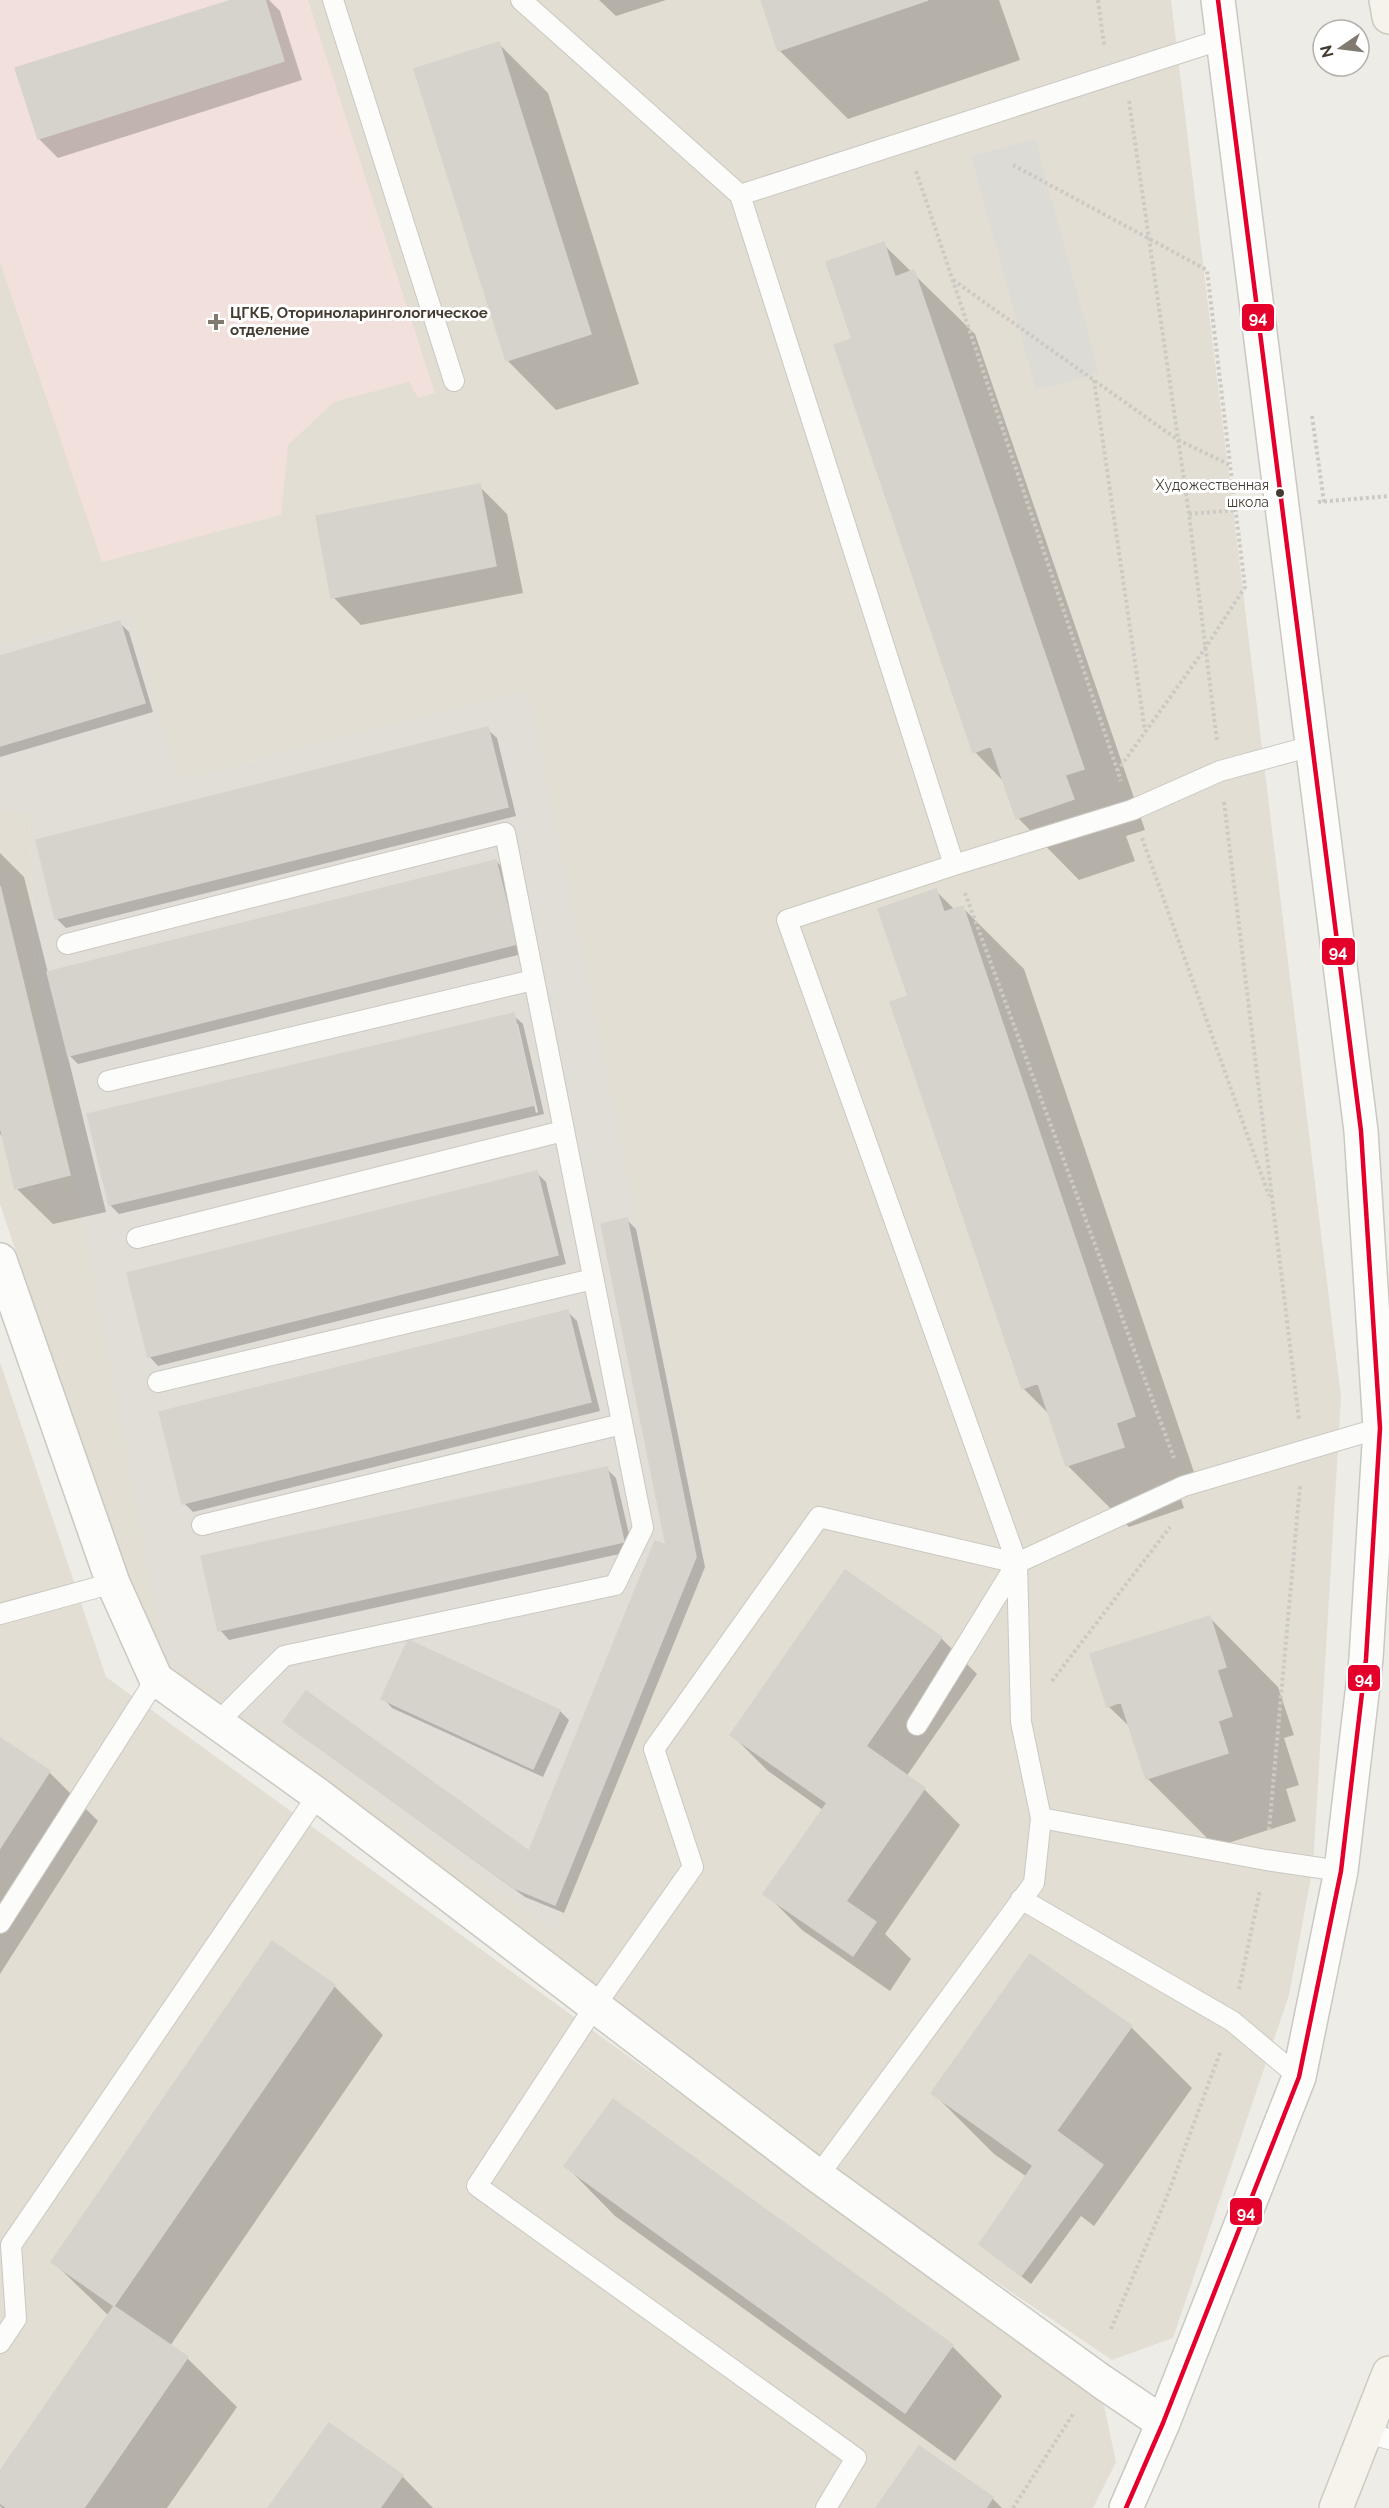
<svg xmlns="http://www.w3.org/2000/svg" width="1389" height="2508" font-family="Raleway,sans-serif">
	<rect width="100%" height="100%" fill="#eeece6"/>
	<path fill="#e3ded3" d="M0 0H1171L1341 1397 1313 1867 1289 1995 1173 2338 1112 2360 847 2181 152 1662 0 1204V809L29 812 35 968 165 1657 528 691 178 780 131 613 0 644Z
		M0 1362 106 1677 1103 2401 1116 2462 1093 2508H0Z"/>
	<path fill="#e1ddd7" d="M131 613 178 780 528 691 707 1561 552 1929 165 1658 35 968 29 812 0 809V644Z"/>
	<path fill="#f1e0dc" d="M0 0H308L435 393 418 398 409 382 334 402 288 445 281 515 102 562 0 262Z"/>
	<path fill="#dddbd6" d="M1035 139 1099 373 1036 390 971 156Z"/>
	<path fill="#0003" fill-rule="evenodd" d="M237 0H269L280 11 302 80 58 158 39 139Z
		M599 0H666L616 16Z
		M762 0H999L1020 60 848 119 780 51Z
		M499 44 548 93 639 384 556 410 507 360Z
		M883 244 975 334 1145 830 1126 836 1135 861 1079 880 1018 818 1005 783 975 752 854 340Z
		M479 486 507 514 523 593 361 625 333 597Z
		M119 622 129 632 153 712 0 757V658Z
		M487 729 497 738 516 816 66 928 57 919 37 841Z
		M0 853 24 877 48 973 496 861 505 870 526 953 78 1064 67 1053 106 1212 53 1224 16 1188 5 1139 0 1134Z
		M936 891 955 910 963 908 1024 969 1196 1478 1176 1484 1184 1508 1129 1527 1067 1465 1051 1416 1023 1388 909 997Z
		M513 1015 523 1024 544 1114 119 1214 110 1205ZM515 1024H518L538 1112 536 1113Z
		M537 1173 546 1182 566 1264 158 1366 149 1356Z
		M627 1220 636 1229 705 1567 564 1913 525 1897 295 1731 285 1722 529 1854 668 1547Z
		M568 1312 577 1321 600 1411 193 1512 184 1503Z
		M607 1469 616 1478 633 1551 229 1640 220 1630Z
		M1210 1618 1278 1687 1294 1735 1284 1738 1299 1785 1286 1789 1296 1821 1216 1847 1147 1778 1132 1729 1108 1706Z
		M941 1638 977 1674 906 1777 924 1789 960 1825 885 1934 911 1959 890 1991 802 1930 765 1893 823 1810 768 1771 732 1735Z
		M409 1641 560 1711 569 1720 543 1777 392 1708 383 1698Z
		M0 1740 49 1772 98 1821 0 1974Z
		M334 1986 383 2035 170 2346 187 2358 237 2407 167 2508H2L0 2506V2473L109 2316 53 2262Z
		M1131 2027 1192 2088 1094 2226 1081 2216 1031 2284 981 2244 1027 2177 994 2154 933 2093Z
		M613 2101 952 2346 1002 2396 955 2461 615 2216 566 2166Z
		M402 2476 433 2508H270Z
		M992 2498 1002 2508H878Z"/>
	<path fill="#d6d3cd" stroke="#d7d3cc" stroke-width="1.5" d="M232 0H265L284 61 38 139 15 68Z
		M761 0H928L778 51Z
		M499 42 591 334 506 361 414 69Z
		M884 242 895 277 914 270 1084 769 1065 775 1074 799 1016 819 991 746 973 753 834 345 852 339 826 262Z
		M480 484 496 566 331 598 316 516Z
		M120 621 145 703 0 746V656Z
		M488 727 508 807 55 919 36 840Z
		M496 860 517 944 68 1056 47 972Z
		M0 886 70 1175 15 1189 0 1126Z
		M936 889 944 912 963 906 1135 1416 1116 1423 1124 1447 1066 1466 1038 1383 1022 1389 890 1002 908 996 878 909Z
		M514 1013 535 1105 109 1205 87 1114Z
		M537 1171 558 1255 148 1357 127 1273Z
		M627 1218 696 1557 555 1905 514 1888 283 1722 306 1691 529 1851 655 1541 666 1545 601 1224Z
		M568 1310 591 1402 182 1504 159 1412Z
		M607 1467 624 1542 218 1631 201 1556Z
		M845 1570 942 1637 866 1746 925 1788 846 1901 876 1922 853 1956 763 1894 827 1803 730 1735Z
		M1210 1616 1226 1667 1217 1670 1232 1716 1218 1721 1228 1753 1146 1779 1121 1702 1107 1707 1090 1654Z
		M408 1640 560 1710 533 1769 381 1699Z
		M0 1738 50 1771 0 1848Z
		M272 1941 335 1985 114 2306 51 2262Z
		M1030 1954 1132 2026 1032 2165 931 2093Z
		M613 2099 953 2345 905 2413 564 2166Z
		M1057 2131 1103 2165 1021 2276 979 2244Z
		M114 2306 188 2357 84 2508H7L0 2503V2471Z
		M329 2423 403 2475 380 2508H268Z
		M919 2446 993 2497 986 2508H876Z"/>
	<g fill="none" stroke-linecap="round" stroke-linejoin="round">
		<g stroke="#cbc8c2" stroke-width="22">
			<path id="service" d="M333 0 454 381
				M521 0 740 195 1223 39
				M740 195 954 865 787 920 1017 1563 1021 1722 1041 1818 1034 1883 818 2176
				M954 865 1132 810 1220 771 1312 746
				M67 944 505 833 643 1528 615 1585 284 1656 217 1723
				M108 1081 533 980
				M137 1238 563 1131
				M158 1382 593 1279
				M202 1525 622 1424
				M0 1614 113 1583
				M917 1725 1017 1563 1184 1486 1380 1428
				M1041 1818 1266 1860 1341 1871
				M1021 1899 1232 2021 1299 2077
				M0 1923 156 1679
				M0 2343 16 2319 11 2245 318 1795
				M1367 2433 1389 2439
				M826 2508 856 2458 477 2186 595 2006 693 1867 654 1749 819 1517 1017 1563"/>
		</g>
		<g stroke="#cbc8c2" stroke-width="36">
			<path id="minor" d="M0 1260 113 1583 156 1679 318 1795 818 2176 1101 2381 1163 2423"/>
		</g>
		<g stroke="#cbc8c2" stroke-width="36">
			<path id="tertiary" d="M1126 2508 1163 2423 1299 2077 1341 1871 1366 1659 1380 1428 1361 1131 1218 0"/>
		</g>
		<g stroke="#cfcabe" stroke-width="36">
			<path id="secondary" d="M1386 0 1389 17
				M1336 2508 1389 2373"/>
		</g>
		<path stroke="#cdcac5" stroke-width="4" stroke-dasharray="3 3" stroke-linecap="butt" d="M1098 0 1104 45
			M1129 101 1189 514 1217 741
			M1013 165 1207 270 1230 464
			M916 171 1121 781
			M953 280 1178 440 1230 465 1245 587 1206 647 1118 770
			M1094 380 1145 731
			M1312 416 1324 502
			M1318 502 1389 496
			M1189 514 1237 510
			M1224 802 1299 1420
			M1142 838 1269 1196
			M965 893 1174 1458
			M1052 1681 1170 1527
			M1269 1830 1300 1485
			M1239 1989 1260 1890
			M1111 2329 1166 2199 1221 2050
			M1013 2508 1073 2414"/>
		<use href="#service" stroke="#fcfcfb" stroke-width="20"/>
		<use href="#minor" stroke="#fcfcfb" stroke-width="33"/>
		<use href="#tertiary" stroke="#fcfcfb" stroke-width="33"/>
		<use href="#secondary" stroke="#f6f3ec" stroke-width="33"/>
		<g stroke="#fff" stroke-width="9">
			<path id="bus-1" d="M1126 2508 1163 2423 1299 2077 1341 1871 1366 1659 1380 1428 1361 1131 1218 0"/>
		</g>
		<use href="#bus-1" stroke="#e4002b" stroke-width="4.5"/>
	</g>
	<path fill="#807a71" stroke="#fff" stroke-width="2" d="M213 313h6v6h6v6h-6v6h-6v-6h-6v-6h6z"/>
	<circle fill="#443c32" stroke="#fff" stroke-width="2" cx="1280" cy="493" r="5"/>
	<g text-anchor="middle" stroke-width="6" stroke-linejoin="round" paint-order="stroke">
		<g font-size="14" fill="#443c32" stroke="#fff" text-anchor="end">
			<text x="1269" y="490">Художественная<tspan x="1269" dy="17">школа</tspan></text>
		</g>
		<g font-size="15" font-weight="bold" fill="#443c32" stroke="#fff" text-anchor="start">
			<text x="230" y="318">ЦГКБ, Оториноларингологическое<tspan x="230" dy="17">отделение</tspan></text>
		</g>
	</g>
	<g stroke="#fff" stroke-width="2">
		<rect x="1241" y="303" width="34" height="29" rx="6" fill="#e4002b"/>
		<rect x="1321" y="937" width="35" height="29" rx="6" fill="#e4002b"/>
		<rect x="1347" y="1664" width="34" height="28" rx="6" fill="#e4002b"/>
		<rect x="1229" y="2197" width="34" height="29" rx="6" fill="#e4002b"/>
	</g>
	<g font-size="16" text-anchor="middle" font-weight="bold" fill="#fff">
		<text x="1258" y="323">94</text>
		<text x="1338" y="957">94</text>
		<text x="1364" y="1684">94</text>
		<text x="1246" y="2218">94</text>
	</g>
	<g transform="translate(1341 48) rotate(256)"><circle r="28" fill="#ffffff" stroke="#b4b1ad" stroke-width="1.5"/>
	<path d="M0-4.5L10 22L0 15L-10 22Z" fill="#807a71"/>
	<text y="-9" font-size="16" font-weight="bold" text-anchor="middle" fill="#443c32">N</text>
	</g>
</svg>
